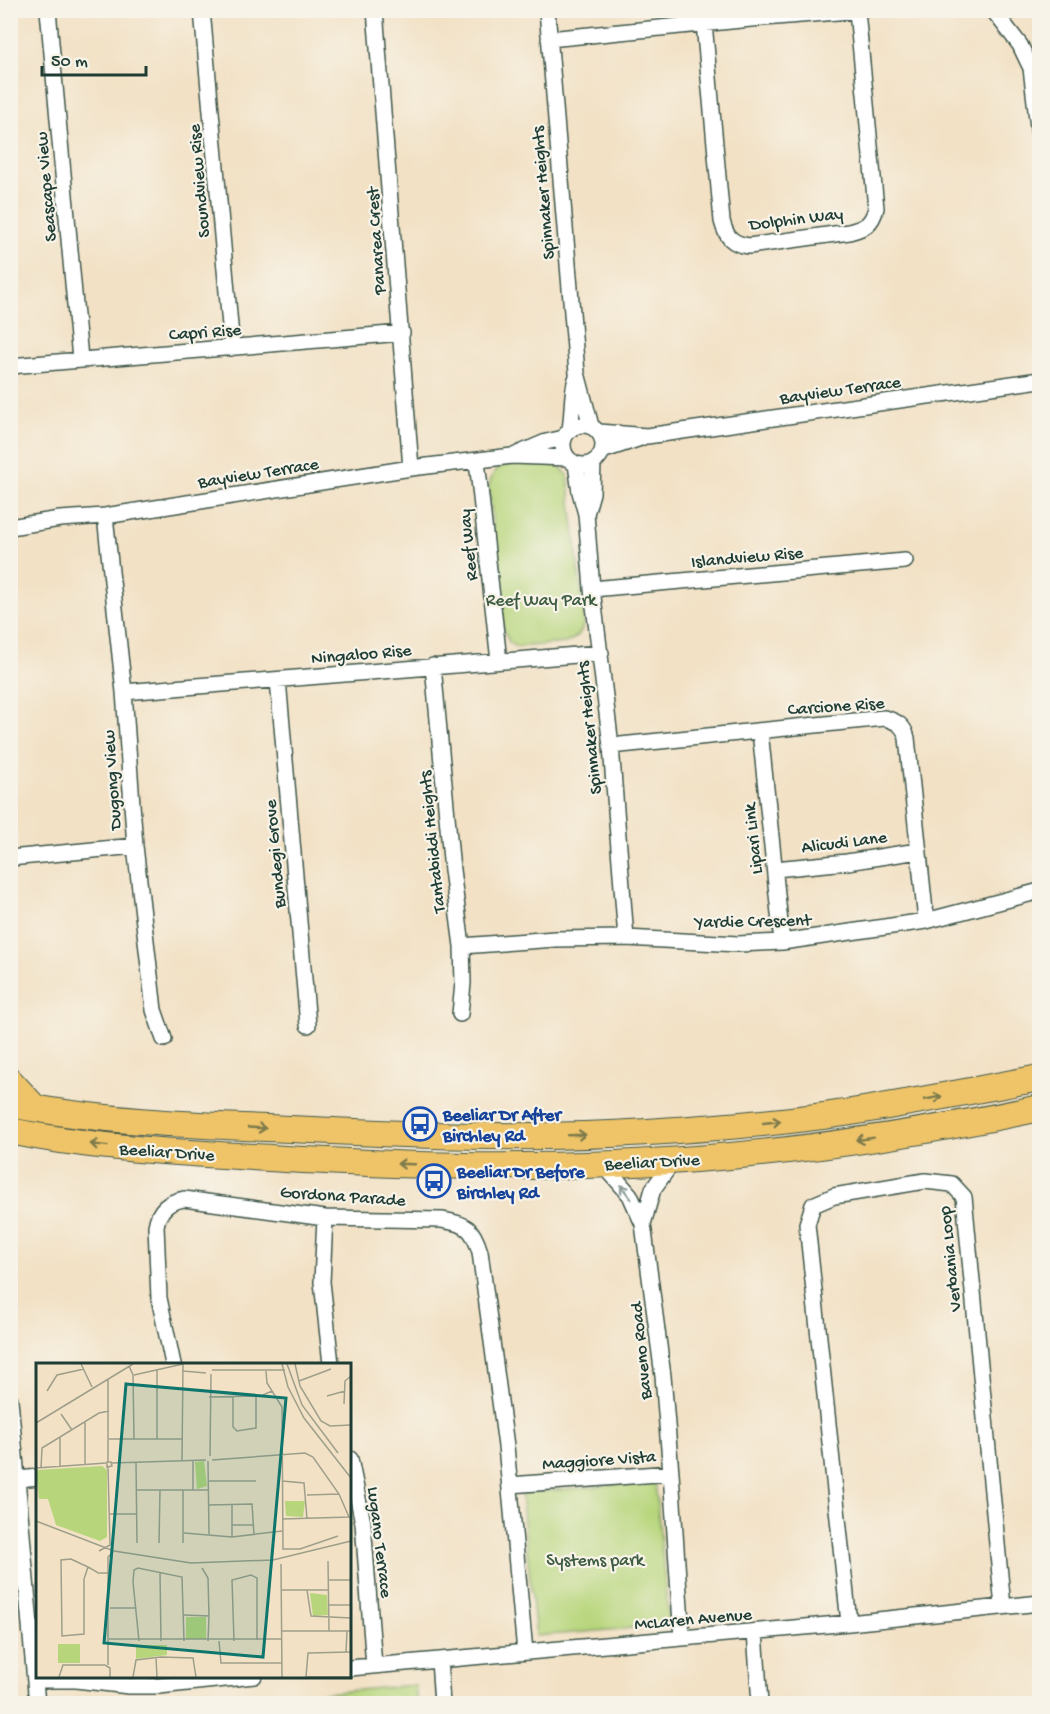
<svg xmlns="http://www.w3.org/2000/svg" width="1050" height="1714" font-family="'Gochi Hand',sans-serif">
	<rect width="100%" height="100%" fill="#f7f3e8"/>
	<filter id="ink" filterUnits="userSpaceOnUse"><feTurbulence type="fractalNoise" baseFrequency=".0167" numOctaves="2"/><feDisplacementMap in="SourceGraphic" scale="12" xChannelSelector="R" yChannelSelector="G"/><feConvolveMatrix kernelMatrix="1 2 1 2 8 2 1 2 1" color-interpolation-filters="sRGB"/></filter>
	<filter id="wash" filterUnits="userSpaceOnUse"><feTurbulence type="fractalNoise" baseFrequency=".008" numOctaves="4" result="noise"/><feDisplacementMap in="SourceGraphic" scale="24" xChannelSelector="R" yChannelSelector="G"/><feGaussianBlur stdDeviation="1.35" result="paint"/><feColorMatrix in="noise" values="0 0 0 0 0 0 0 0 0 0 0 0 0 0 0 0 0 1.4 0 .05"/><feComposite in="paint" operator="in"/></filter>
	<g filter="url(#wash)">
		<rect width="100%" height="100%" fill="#f2e1c5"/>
		<path fill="#b7d67c" stroke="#6b8a58" stroke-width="1.5" d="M516 462 558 465 568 475 584 619C583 632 578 638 565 643L516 647 509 642 503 628 489 487C492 469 500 465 516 462Z
			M655 1481 669 1625 536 1636 521 1493Z
			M415 1685 417 1703H212Z"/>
	</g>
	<g filter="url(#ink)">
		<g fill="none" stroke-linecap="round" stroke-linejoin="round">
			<g stroke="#3f564a" stroke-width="18">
				<path id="minor" d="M48 10 80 359
					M202 10 232 348
					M375 10 411 468
					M547 10 577 373 591 426
					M993 10 1020 45 1031 68 1040 144
					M704 23 722 221C726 237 732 244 749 246L849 232C865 228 872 224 876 208L857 11
					M549 39 751 19 862 10
					M10 366 402 333
					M563 445a20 20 0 1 1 40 0a20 20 0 1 1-40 0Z
					M570 429C573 413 571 395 576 379
					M599 432 647 436 1040 380
					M602 451 641 438
					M518 454 546 442 564 438
					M477 461 499 661
					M576 464 580 492 586 514 592 589 611 746 626 938
					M586 514 592 493 593 462
					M105 516 124 692 135 846 154 1010 164 1039
					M10 527 60 519 105 516 411 468 512 456 568 458
					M592 589 905 561
					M433 666 452 870 462 946 463 983 460 1014
					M278 680 308 1025
					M124 692 601 653
					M760 731 782 942
					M611 746 884 718C896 721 904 725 907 738L926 921
					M10 858 135 846
					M775 869 847 862 918 851
					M462 946 555 939 626 938 738 944 782 942 926 921 1040 891
					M603 1164 630 1195 643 1224 663 1376 671 1473
					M325 1218 322 1282 331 1364
					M643 1224 653 1189 674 1160
					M173 1364 159 1298 156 1226C159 1209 168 1202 184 1199L325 1218 442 1220C467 1224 473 1228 480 1252L506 1446 525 1652
					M10 1400 37 1704
					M350 1459 363 1523 374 1666
					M19 1479 38 1477
					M510 1485 671 1473 682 1638
					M849 1623 807 1224 813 1205 834 1196 925 1181 952 1184 964 1197 1003 1607
					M755 1632 760 1704
					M439 1660 442 1704
					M350 1668 849 1623 1040 1603
					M35 1680H76L129 1686H159L254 1676"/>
			</g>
			<g stroke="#3f564a" stroke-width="28">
				<path id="trunk" d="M10 1081 34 1107
					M10 1104C103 1122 196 1125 290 1129 409 1135 529 1140 648 1132 724 1127 801 1121 876 1108 931 1099 985 1088 1040 1078
					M10 1131C101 1150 193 1153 285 1159 364 1163 444 1167 524 1166 696 1166 871 1144 1040 1108"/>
			</g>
			<use href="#minor" stroke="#fff" stroke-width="15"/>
			<use href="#trunk" stroke="#efc469" stroke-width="26"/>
		</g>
		<defs><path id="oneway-shaft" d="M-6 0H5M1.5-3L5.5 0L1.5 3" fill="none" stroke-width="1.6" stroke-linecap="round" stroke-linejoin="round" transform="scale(1.5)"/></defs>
		<g stroke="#7d7a4c">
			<use href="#oneway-shaft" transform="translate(933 1098) rotate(-11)"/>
			<use href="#oneway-shaft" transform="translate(772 1122) rotate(-6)"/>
			<use href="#oneway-shaft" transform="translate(257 1128) rotate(3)"/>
			<use href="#oneway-shaft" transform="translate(577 1135) rotate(-2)"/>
			<use href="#oneway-shaft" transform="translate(865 1139) rotate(171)"/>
			<use href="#oneway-shaft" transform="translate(99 1145) rotate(-173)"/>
			<use href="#oneway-shaft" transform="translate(406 1164) rotate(-178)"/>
		</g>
		<use stroke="#8f9e9a" href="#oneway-shaft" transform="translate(626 1192) rotate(-126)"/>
	</g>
	<defs>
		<g id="bus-ring" transform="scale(1.725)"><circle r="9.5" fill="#f7f3e8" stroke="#1a4fb4" stroke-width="1.5"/><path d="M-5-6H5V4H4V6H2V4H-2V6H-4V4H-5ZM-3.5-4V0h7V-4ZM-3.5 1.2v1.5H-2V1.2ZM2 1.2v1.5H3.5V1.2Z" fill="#1a4fb4"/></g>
	</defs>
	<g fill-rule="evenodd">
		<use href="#bus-ring" x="420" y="1124"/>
		<use href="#bus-ring" x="434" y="1181"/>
	</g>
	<g text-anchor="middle" stroke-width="4.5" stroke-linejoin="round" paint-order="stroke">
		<g font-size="18" fill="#1f3d34" stroke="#f7f3e8">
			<text transform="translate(198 181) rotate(-95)" y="6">Soundview Rise</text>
			<text transform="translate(45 187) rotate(-95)" y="6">Seascape View</text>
			<text transform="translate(542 193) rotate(-95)" y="6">Spinnaker Heights</text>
			<text transform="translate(796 218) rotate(-7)" y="6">Dolphin Way</text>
			<text transform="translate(375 241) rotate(-94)" y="6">Panarea Crest</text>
			<text transform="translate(205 331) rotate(-4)" y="6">Capri Rise</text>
			<text transform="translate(840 389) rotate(-8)" y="6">Bayview Terrace</text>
			<text transform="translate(258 472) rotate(-9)" y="6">Bayview Terrace</text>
			<text transform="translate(467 545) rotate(-96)" y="6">Reef Way</text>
			<text transform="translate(747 556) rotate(-5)" y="6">Islandview Rise</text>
			<text transform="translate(361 653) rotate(-5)" y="6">Ningaloo Rise</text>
			<text transform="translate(836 705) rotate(-4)" y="6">Carcione Rise</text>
			<text transform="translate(588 728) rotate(-96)" y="6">Spinnaker Heights</text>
			<text transform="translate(111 780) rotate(-94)" y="6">Dugong View</text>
			<text transform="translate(752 839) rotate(-96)" y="6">Lipari Link</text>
			<text transform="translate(844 841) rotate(-7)" y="6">Alicudi Lane</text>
			<text transform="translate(431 842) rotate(-96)" y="6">Tantabiddi Heights</text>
			<text transform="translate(274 854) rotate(-95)" y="6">Bundegi Grove</text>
			<text transform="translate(753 920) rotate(-1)" y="6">Yardie Crescent</text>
			<text transform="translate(167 1151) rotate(4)" y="6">Beeliar Drive</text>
			<text transform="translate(652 1161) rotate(-3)" y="6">Beeliar Drive</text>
			<text transform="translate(343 1195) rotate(4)" y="6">Gordona Parade</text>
			<text transform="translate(949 1259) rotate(-96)" y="6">Verbania Loop</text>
			<text transform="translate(640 1351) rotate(-96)" y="6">Baveno Road</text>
			<text transform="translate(599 1459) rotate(-4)" y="6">Maggiore Vista</text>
			<text transform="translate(381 1542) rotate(83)" y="6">Lugano Terrace</text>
			<text transform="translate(693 1618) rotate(-5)" y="6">McLaren Avenue</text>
		</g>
		<g font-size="18" fill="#3d5c42" stroke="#f7f3e8">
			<text x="541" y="605">Reef Way Park</text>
			<text x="595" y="1565">Systems park</text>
		</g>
		<g font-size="18" font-weight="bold" fill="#164399" stroke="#f7f3e8" text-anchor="start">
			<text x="443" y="1120">Beeliar Dr After<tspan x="443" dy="21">Birchley Rd</tspan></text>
			<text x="457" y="1177">Beeliar Dr Before<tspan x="457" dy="21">Birchley Rd</tspan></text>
		</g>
	</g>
	<g transform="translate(36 1363)">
		<rect width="315" height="315" fill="#f2e1c5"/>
		<path d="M168 98 171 123 161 126 159 99ZM66 103 71 107V174L64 178 20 162 12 136H3L0 107ZM249 138H269L267 154 250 153ZM274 230 291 232 292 252 277 253ZM150 254H170V276H150ZM22 281H44V300H22ZM100 282H131V292L100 296Z" fill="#b7d67c"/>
		<path fill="none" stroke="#9e9f8b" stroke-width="1.5" d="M45 1 56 24M246 1 252 24 268 55 315 115M251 1 266 42 302 90M259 1 264 23 285 58 294 63 315 62M93 3 97 12 98 76M121 7V76M176 7H249M147 8 170 10M230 8 231 20 246 44 247 186H264L302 173M98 12 147 1M263 18 295 6M11 28 21 12 48 6M197 33V64L201 68 220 65V34M291 33 309 28M173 34 225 33 236 28M308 41 309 18 315 13M25 51 36 67M0 60 97 1M24 74V104M73 76H147M174 93 175 11M146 97 147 1M157 97V127M176 97 269 90 277 94 303 131 313 154 246 156M172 98 173 171M71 99H75L76 103 71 104ZM72 99V16M76 100 170 97M100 100 101 180M49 102V59M0 105 70 100M5 105 6 85 63 50 73 48M172 118H220M246 118 268 120 271 156M100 127H173M271 132 303 131M196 141V174M173 142 216 141 218 172M73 151H100M0 158 78 188 155 200 237 197 315 178M196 162H218M148 170 196 174 246 168M123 180 124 127M147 180V127M63 188 74 182 72 104M292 198 293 268M245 201 246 314M52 204 48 216V271L26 273 25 197 35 196 37 197 52 204 61 209 62 210H73M166 205 172 215 173 253M124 209 125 278M293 217H315M246 227H293M271 227 275 253 315 255M293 242H315M74 245H100M148 252 173 253 172 278M246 268H315M73 276H246M103 278 97 219 98 207 102 205 146 214 148 278M183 278 185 300H246M198 278 196 217 215 212 221 215V277M310 289 311 268M120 295 121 314M72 302V194L77 189M23 314 27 302H69L74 305V314M97 314 100 297 125 294 157 295 160 314M270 314 272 290 315 289M270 314H315"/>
		<path fill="#0f766e" fill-opacity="0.15" stroke="#0f766e" stroke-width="3" d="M90 21 250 35 227 294 68 280Z"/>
		<rect width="315" height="315" fill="none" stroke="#1f3d34" stroke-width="3"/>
	</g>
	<rect width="1050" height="1714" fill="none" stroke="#f7f3e8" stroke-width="36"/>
	<path d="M42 66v9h104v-9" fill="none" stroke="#1f3d34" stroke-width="3"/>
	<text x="51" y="66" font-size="18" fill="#1f3d34" stroke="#f7f3e8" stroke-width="4.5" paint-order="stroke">50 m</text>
</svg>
